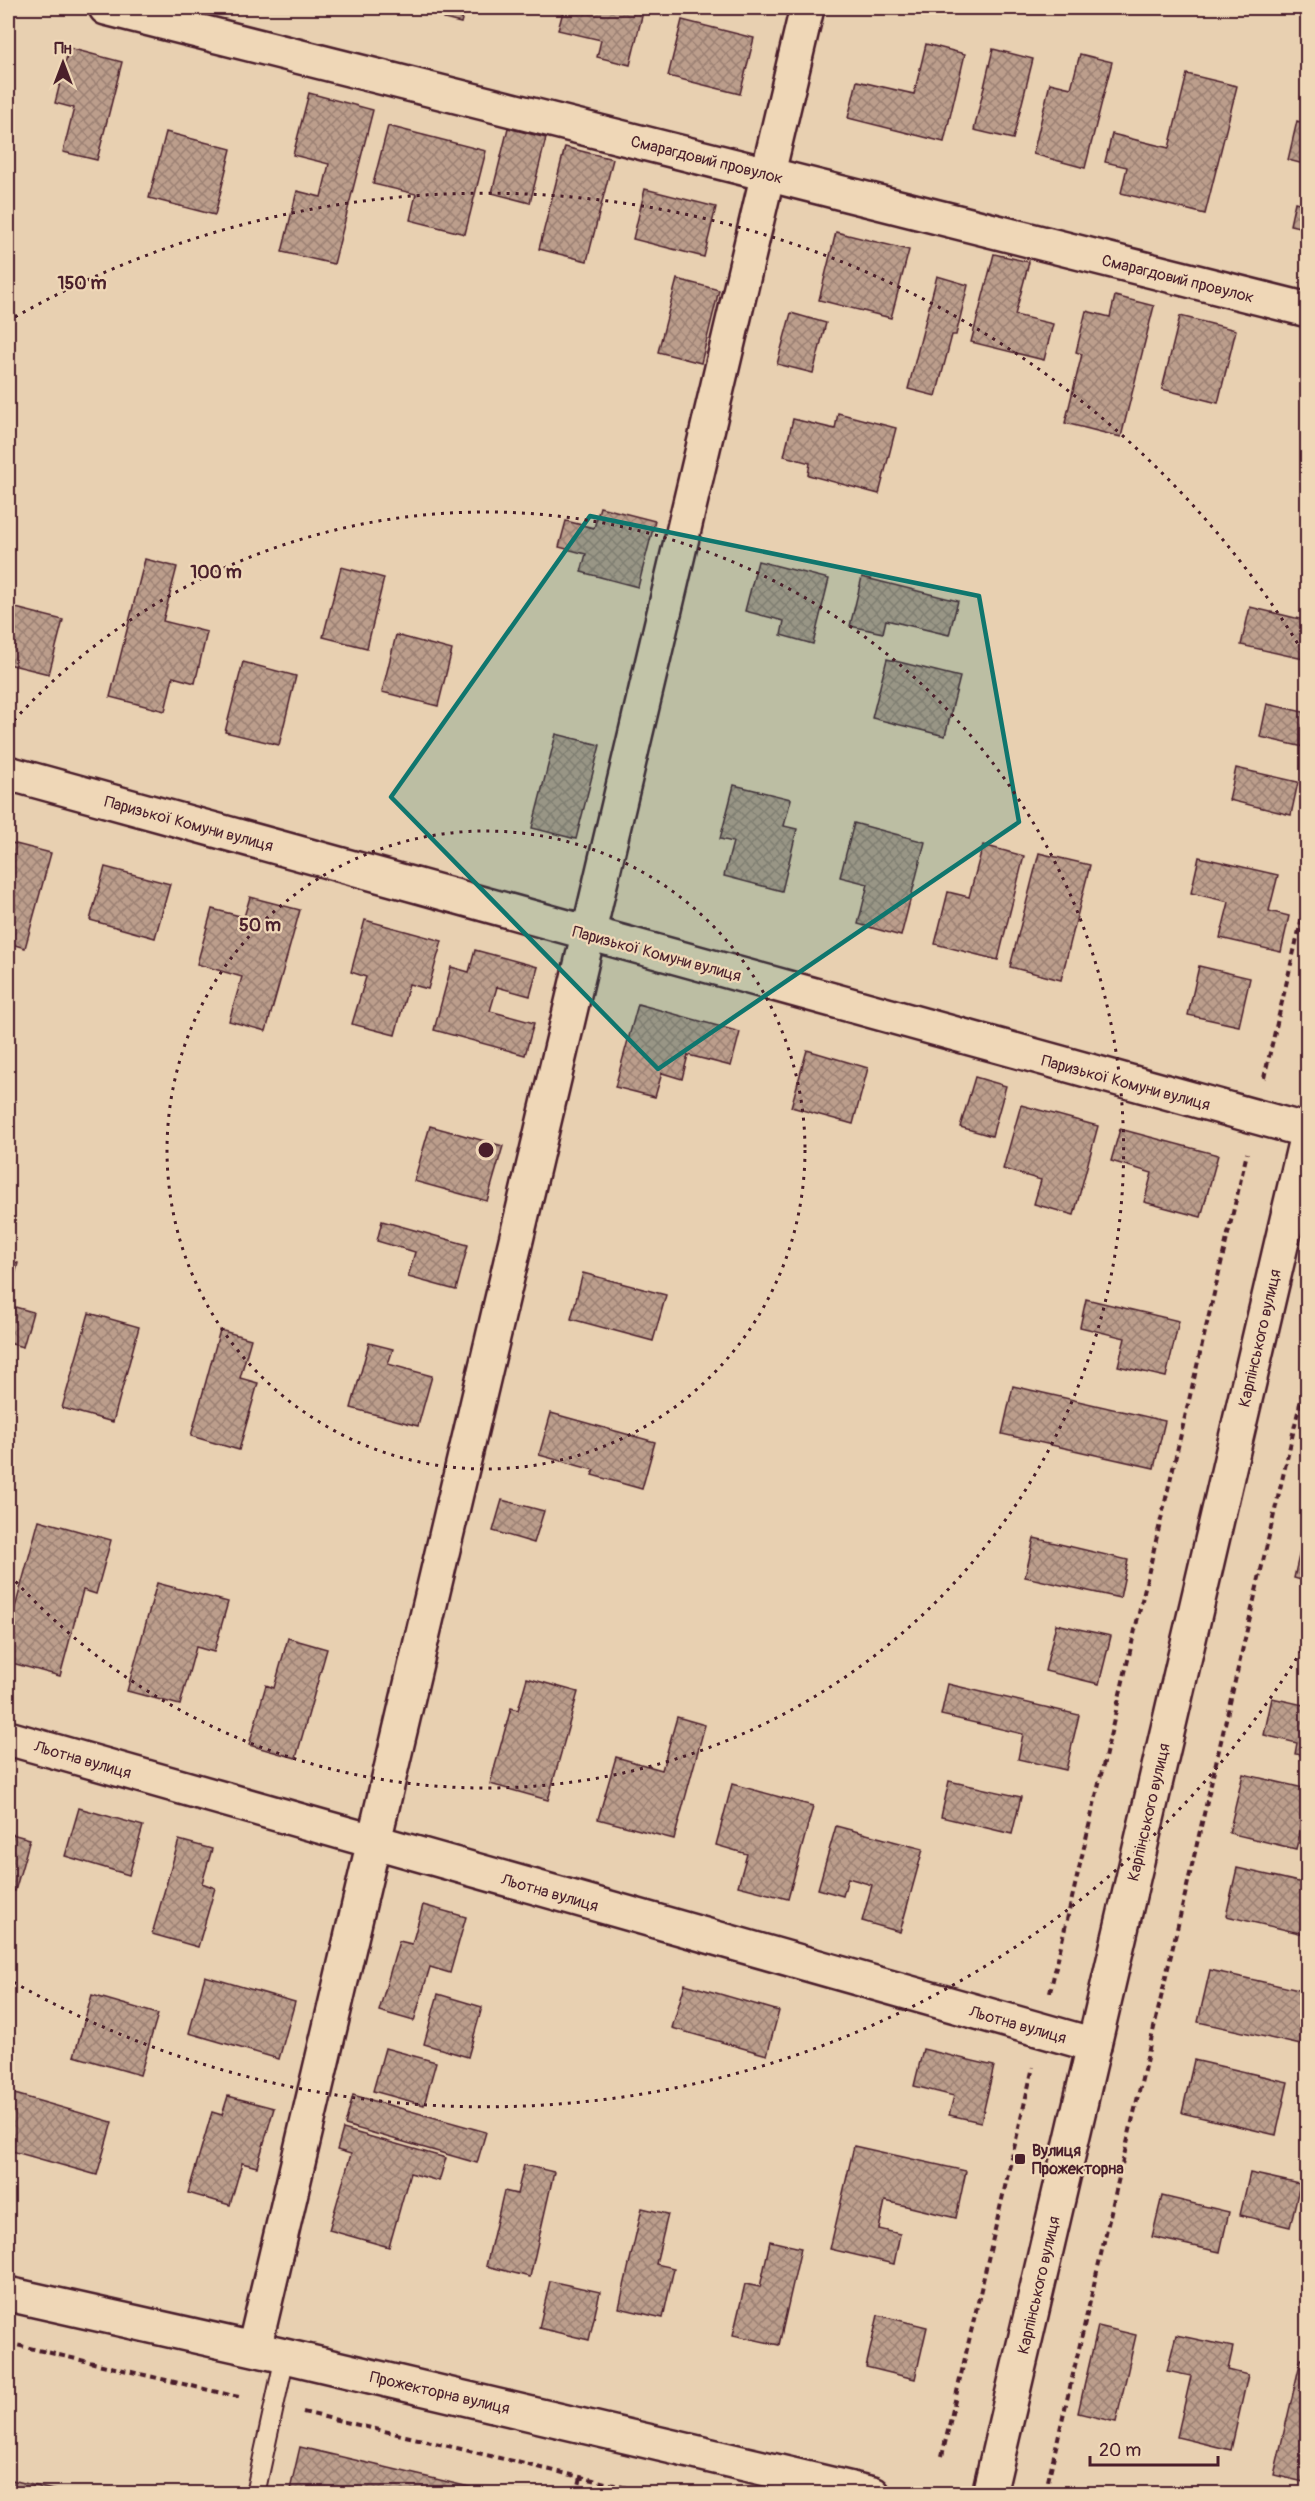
<svg xmlns="http://www.w3.org/2000/svg" width="1315" height="2501" font-family="Pangolin,sans-serif">
	<defs>
		<pattern id="building-cross-hatch" width="8" height="8" patternUnits="userSpaceOnUse" patternTransform="scale(1.5)"><rect width="8" height="8" fill="#bc9e8c"/><path d="M0 0l8 8M0 8l8-8" fill="none" stroke="#9b8073"/></pattern>
	</defs>
	<rect width="100%" height="100%" fill="#e8d0b1"/>
	<filter id="ink" filterUnits="userSpaceOnUse"><feTurbulence type="fractalNoise" baseFrequency=".0167" numOctaves="2"/><feDisplacementMap in="SourceGraphic" scale="12" xChannelSelector="R" yChannelSelector="G"/><feConvolveMatrix kernelMatrix="1 2 1 2 8 2 1 2 1" color-interpolation-filters="sRGB"/></filter>
	<g filter="url(#ink)">
		<path fill="url(#building-cross-hatch)" stroke="#4a1f2b" stroke-width="1.5" d="M447 8H465L461 23 444 19Z
			M564 8H644L630 65 597 57 601 40 558 30Z
			M682 20 754 38 740 94 668 76Z
			M926 44 965 54 944 142 848 118 857 81 914 94Z
			M69 48 122 62 97 160 63 152 74 108 55 103Z
			M993 49 1033 59 1013 139 974 130Z
			M1080 54 1112 62 1085 168 1033 154 1050 83 1071 88Z
			M1187 74 1237 86 1205 214 1121 193 1127 167 1105 162 1112 134 1169 148Z
			M309 93 373 110 334 264 282 252 297 191 321 197 329 164 293 155Z
			M1297 121 1308 124V165L1288 160Z
			M388 126 486 151 465 234 410 220 416 194 373 184Z
			M508 128 546 138 530 203 492 193Z
			M166 132 231 149 215 215 149 198Z
			M565 147 613 159 587 261 539 249Z
			M645 189 716 207 704 257 633 239Z
			M1295 202 1308 205V229L1290 225Z
			M836 232 909 250 891 318 819 300Z
			M994 254 1029 262 1015 315 1053 324 1044 360 971 342Z
			M937 276 968 285 956 335H952L936 396 908 389Z
			M677 279 719 290 701 363 658 352Z
			M1115 296 1154 306 1121 437 1065 423 1082 354 1076 352 1086 311 1110 317Z
			M791 313 826 323 813 373 777 364Z
			M1180 316 1236 330 1218 403 1162 389Z
			M838 413 896 428 879 494 808 475 810 463 784 456 793 419 835 429Z
			M8 477 13 479 8 499Z
			M600 507 655 521 638 587 581 572 586 554 559 547 566 521 594 528Z
			M145 559 177 567 163 621 207 632 195 683 173 677 165 711 110 697Z
			M758 561 829 579 813 644 781 635 784 621 745 611Z
			M341 567 384 578 367 648 323 637Z
			M862 577 958 601 949 635 886 620 883 633 850 626Z
			M8 606 63 620 49 674 8 664Z
			M1250 607 1308 621V660L1241 645Z
			M396 635 452 650 438 706 382 692Z
			M887 659 960 677 945 736 872 718Z
			M243 662 296 676 279 745 225 732Z
			M1267 704 1308 713V748L1260 737Z
			M556 734 600 745 576 839 532 828Z
			M1236 768 1298 782 1291 815 1229 800Z
			M734 785 791 799 784 826 797 829 782 891 724 876 733 842 720 839Z
			M854 823 925 842 901 936 858 924 868 884 840 877Z
			M8 842 51 853 25 948 8 943Z
			M983 845 1024 856 998 960 935 944 948 892 969 897Z
			M1039 853 1090 865 1061 980 1010 967Z
			M1199 857 1278 875 1269 911 1289 916 1281 952 1220 938 1229 902 1191 893Z
			M105 867 170 884 155 938 90 920Z
			M250 897 300 910 266 1031 229 1021 242 977 197 964 212 909 244 917Z
			M365 920 442 941 428 989 409 984 395 1035 352 1024 366 977 351 972Z
			M475 950 538 967 530 996 497 987 490 1011 534 1023 525 1055 434 1030 451 967 469 972Z
			M1199 966 1250 978 1239 1026 1188 1015Z
			M638 1004 740 1032 731 1066 688 1055 682 1079 662 1073 655 1097 615 1087Z
			M807 1050 868 1068 853 1124 791 1107Z
			M975 1077 1006 1086 992 1136 960 1127Z
			M1021 1105 1098 1126 1074 1215 1034 1204 1041 1180 1003 1169Z
			M430 1126 503 1146 487 1201 414 1181Z
			M1120 1129 1218 1155 1201 1217 1144 1202 1152 1173 1111 1161Z
			M382 1221 468 1245 456 1290 408 1277 415 1252 377 1241Z
			M8 1260 18 1263 8 1302Z
			M583 1273 666 1295 653 1341 571 1319Z
			M1086 1299 1179 1321 1166 1377 1118 1366 1125 1338 1080 1327Z
			M8 1305 33 1312 23 1347 8 1343Z
			M89 1313 139 1327 113 1422 62 1408Z
			M220 1330 251 1339 240 1378 258 1383 239 1450 191 1436Z
			M369 1343 393 1349 388 1364 432 1376 418 1426 351 1408Z
			M1013 1386 1165 1421 1154 1468 1002 1434Z
			M551 1413 655 1442 642 1489 592 1475 594 1470 539 1455Z
			M502 1500 544 1511 534 1543 493 1531Z
			M39 1520 111 1540 96 1594 83 1590 60 1676 8 1662V1633Z
			M1305 1529H1308V1582L1294 1578Z
			M1034 1538 1128 1560 1120 1598 1025 1577Z
			M157 1583 228 1602 214 1652 196 1647 180 1705 127 1691Z
			M1056 1624 1111 1636 1099 1684 1045 1671Z
			M288 1638 327 1649 296 1758 249 1745 266 1685 274 1688Z
			M527 1678 578 1692 548 1800 490 1784 511 1708 518 1710Z
			M948 1684 1079 1715 1066 1770 1018 1759 1023 1734 941 1715Z
			M1272 1698 1308 1706V1756L1295 1754 1297 1743 1264 1735Z
			M677 1717 705 1725 674 1839 598 1819 616 1757 662 1770Z
			M1243 1774 1308 1789V1822L1303 1821 1296 1849 1229 1833Z
			M949 1781 1021 1797 1012 1834 941 1817Z
			M732 1784 813 1806 788 1899 738 1886 747 1854 716 1845Z
			M79 1808 143 1826 129 1875 65 1856Z
			M836 1826 923 1849 900 1932 862 1921 872 1885 848 1878 843 1896 818 1889Z
			M8 1833 30 1839 15 1891 8 1889Z
			M179 1840 212 1849 202 1883 215 1888 198 1947 152 1934Z
			M1237 1868 1308 1884V1935L1226 1916Z
			M423 1905 466 1917 450 1973 430 1967 414 2021 379 2011 399 1941 412 1944Z
			M1210 1970 1308 1992V2019L1301 2045 1198 2022Z
			M205 1976 295 2002 279 2059 189 2033Z
			M685 1984 779 2011 767 2055 672 2028Z
			M438 1994 482 2007 468 2057 424 2044Z
			M92 1995 158 2014 140 2075 74 2056Z
			M385 2048 436 2062 424 2105 373 2091Z
			M923 2049 994 2066 981 2122 949 2115 954 2096 914 2086Z
			M1194 2060 1288 2082 1276 2135 1182 2113Z
			M8 2092 112 2122 97 2175 8 2150Z
			M353 2095 486 2132 477 2163 345 2125Z
			M228 2096 274 2108 257 2167 242 2163 230 2205 188 2193 212 2112 222 2115Z
			M343 2129 446 2158 439 2181 410 2173 389 2247 329 2230 351 2154 337 2150Z
			M854 2146 966 2171 956 2218 885 2201 879 2229 900 2234 894 2264 830 2249Z
			M524 2165 554 2172 530 2277 486 2266 504 2191 517 2194Z
			M1250 2173 1300 2184 1290 2227 1240 2215Z
			M1162 2196 1229 2212 1220 2252 1152 2237Z
			M642 2208 668 2214 656 2264 674 2268 663 2318 619 2308Z
			M770 2241 801 2248 779 2345 733 2335 745 2284 760 2287Z
			M550 2281 600 2292 589 2340 539 2328Z
			M878 2315 927 2327 915 2379 866 2367Z
			M1098 2326 1136 2335 1116 2422 1078 2413Z
			M1176 2335 1233 2347 1228 2370 1248 2375 1231 2450 1177 2437 1191 2376 1167 2371Z
			M1301 2359 1308 2361V2483L1274 2475Z
			M300 2447 499 2494H289Z
			M8 2479 69 2494H8Z"/>
		<g fill="none" stroke-linecap="round" stroke-linejoin="round">
			<g stroke="#4a1f2b" stroke-width="22">
				<path id="service" d="M255 2494 285 2356"/>
			</g>
			<g stroke="#4a1f2b" stroke-width="38">
				<path id="minor" d="M106 8 1308 310
					M8 773 1308 1131
					M8 1738 1094 2045
					M8 2294 285 2356 873 2494
					M254 2349 807 8"/>
			</g>
			<g stroke="#4a1f2b" stroke-width="38">
				<path id="tertiary" d="M989 2494 1308 1130"/>
			</g>
			<path stroke="#4a1f2b" stroke-width="4" stroke-dasharray="6 4.5" stroke-linecap="butt" d="M1264 1078 1308 892
				M1050 1992 1247 1153
				M8 2343 243 2398
				M303 2412 653 2494
				M942 2456 1033 2067
				M1048 2481 1308 1369
				M577 2494 581 2477"/>
			<use href="#service" stroke="#efd7b7" stroke-width="18"/>
			<use href="#minor" stroke="#efd7b7" stroke-width="33"/>
			<use href="#tertiary" stroke="#efd7b7" stroke-width="33"/>
		</g>
	</g>
	<path fill="#0f766e" fill-opacity="0.2" stroke="#0f766e" stroke-width="4.5" stroke-linejoin="round" d="M590 516 979 596 1019 822 658 1069 391 797Z"/>
	<g fill="none" stroke="#4a1f2b" stroke-width="3" stroke-dasharray="3 6">
		<circle cx="486" cy="1150" r="319"/>
		<path d="M8 727A638 638 0 1 1 8 1573"/>
		<path d="M1306 1643A957 957 0 0 1 8 1979M15 317A957 957 0 0 1 1306 657"/>
	</g>
	<rect fill="#4a1f2b" stroke="#efd7b7" stroke-width="2" x="1014" y="2153" width="12" height="12" rx="3"/>
	<g text-anchor="middle" stroke-width="4.5" stroke-linejoin="round" paint-order="stroke">
		<g font-size="16" fill="#4a1f2b" stroke="#efd7b7">
			<text transform="translate(707 159) rotate(14)" y="6">Смарагдовий провулок</text>
			<text transform="translate(1178 278) rotate(14)" y="6">Смарагдовий провулок</text>
			<text transform="translate(189 823) rotate(15)" y="6">Паризької Комуни вулиця</text>
			<text transform="translate(657 953) rotate(15)" y="6">Паризької Комуни вулиця</text>
			<text transform="translate(1126 1082) rotate(15)" y="6">Паризької Комуни вулиця</text>
			<text transform="translate(1259 1338) rotate(-77)" y="6">Карпінського вулиця</text>
			<text transform="translate(83 1759) rotate(16)" y="6">Льотна вулиця</text>
			<text transform="translate(1148 1812) rotate(-77)" y="6">Карпінського вулиця</text>
			<text transform="translate(550 1892) rotate(16)" y="6">Льотна вулиця</text>
			<text transform="translate(1018 2024) rotate(16)" y="6">Льотна вулиця</text>
			<text transform="translate(1038 2285) rotate(-77)" y="6">Карпінського вулиця</text>
			<text transform="translate(440 2392) rotate(13)" y="6">Прожекторна вулиця</text>
		</g>
		<g font-size="16" font-weight="bold" fill="#4a1f2b" stroke="#efd7b7" text-anchor="start">
			<text x="1032" y="2156">Вулиця<tspan x="1032" dy="18">Прожекторна</tspan></text>
		</g>
	</g>
	<circle cx="486" cy="1150" r="9" fill="#4a1f2b" stroke="#efd7b7" stroke-width="3"/>
	<g font-size="18" text-anchor="middle" font-weight="bold" fill="#4a1f2b" stroke="#efd7b7" stroke-width="4.5" stroke-linejoin="round" paint-order="stroke">
		<text x="82" y="289">150 m</text>
		<text x="216" y="578">100 m</text>
		<text x="260" y="931">50 m</text>
	</g>
	<rect width="1315" height="2501" fill="none" stroke="#efd7b7" stroke-width="30"/>
	<rect x="15" y="15" width="1285" height="2471" fill="none" stroke="#4a1f2b" stroke-width="2" filter="url(#ink)"/>
	<g transform="translate(63 63)" stroke="#efd7b7" stroke-width="4.5" paint-order="stroke">
	<path d="M0-4.5L10 22L0 15L-10 22Z" fill="#4a1f2b"/>
	<text y="-9" font-size="16" font-weight="bold" text-anchor="middle" fill="#4a1f2b">Пн</text>
	</g>
	<path d="M1090 2456v9h128v-9" fill="none" stroke="#4a1f2b" stroke-width="3"/>
	<text x="1099" y="2456" font-size="18" fill="#4a1f2b" stroke="#efd7b7" stroke-width="4.5" paint-order="stroke">20 m</text>
</svg>
